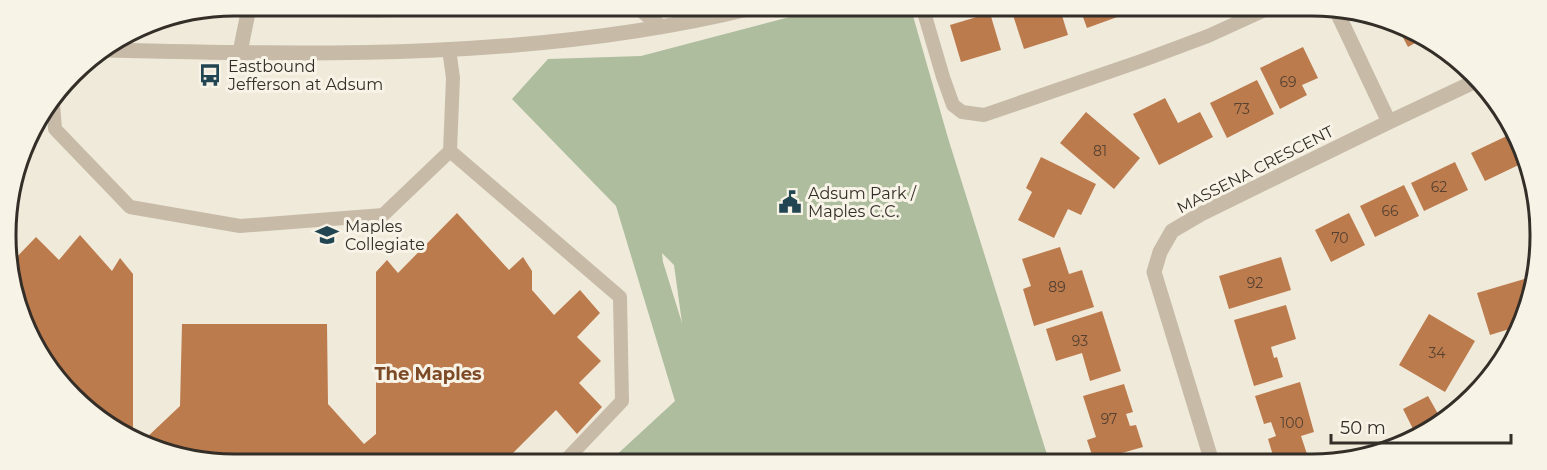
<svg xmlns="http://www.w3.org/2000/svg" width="1547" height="470" font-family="Montserrat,sans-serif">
	<rect width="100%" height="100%" fill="#f0eadb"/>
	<path fill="#adbd9d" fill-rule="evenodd" d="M824 8 911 9 948 138 1049 461 611 460 675 401 616 206 512 99 548 59 641 56ZM662 253 674 265 682 323 663 262Z"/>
	<path fill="#bc7b4d" d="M1011 9H1060L1068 35 1024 49Z
		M1080 9 1130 10 1131 12 1087 28Z
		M990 13 1001 50 961 62 950 25Z
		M1398 28 1416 35 1424 38 1408 47Z
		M1303 47 1318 78 1302 85 1307 95 1280 109 1260 68Z
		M1257 80 1274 114 1227 138 1210 103Z
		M1165 98 1178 123 1200 112 1213 137 1159 165 1133 114Z
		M1086 112 1140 158 1114 189 1060 143Z
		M1513 133 1525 162 1485 181 1471 153Z
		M1041 157 1096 184 1081 215 1068 209 1054 238 1018 220 1032 192 1026 188Z
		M1455 162 1468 190 1424 211 1411 183Z
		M1404 185 1419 216 1375 237 1360 206Z
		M457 213 509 270 523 257 532 271V290L554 315 580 290 600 313 577 337 601 361 579 383 602 407 577 434 556 410 506 460H402L400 458 398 460H190L144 440 180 406 182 324H327L328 404 364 444 376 434V272L387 260 398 273Z
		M1349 213 1365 245 1331 262 1315 230Z
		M80 235 112 271 120 258 133 274V433L138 438 107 425 45 363 14 294 12 262 36 237 59 260Z
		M1060 247 1069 274 1082 270 1094 307 1034 326 1023 289 1031 286 1022 259Z
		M1281 257 1291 290 1229 309 1219 276Z
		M1531 277 1534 286 1519 326 1490 335 1477 293Z
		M1286 305 1296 339 1271 347 1274 358 1277 357 1283 377 1254 386 1234 320Z
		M1102 311 1121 371 1090 381 1082 353 1056 361 1046 329Z
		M1429 314 1475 341 1445 392 1399 365Z
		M1300 382 1314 432 1301 436 1307 454 1280 462H1275L1268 439 1276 436 1271 422 1264 424 1255 396Z
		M1124 384 1133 412 1126 414 1130 426 1136 425 1143 447 1094 461 1087 440 1096 437 1083 396Z
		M1428 396 1442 421 1413 441 1388 448V447L1415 433 1403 409Z"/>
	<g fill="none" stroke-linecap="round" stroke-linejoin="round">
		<path stroke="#c7bba8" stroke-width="14" d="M923 9 943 77 953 105 962 112 984 115 1141 61 1208 36 1265 10
			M53 104 55 129 130 207 240 226 383 215 450 151 453 78 449 49
			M450 151 620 297 622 401 566 460"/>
		<path stroke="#c7bba8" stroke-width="15" d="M1336 10 1389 122
			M1212 462 1154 272 1160 252 1172 231 1201 214 1389 122 1476 81"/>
		<path stroke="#c7bba8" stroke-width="15" d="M223 8 378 10 437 7
			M639 8 661 27
			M105 50C321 55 541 60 752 8
			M240 52 249 8"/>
	</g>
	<defs>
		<g id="bus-bare" transform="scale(1.8)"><path d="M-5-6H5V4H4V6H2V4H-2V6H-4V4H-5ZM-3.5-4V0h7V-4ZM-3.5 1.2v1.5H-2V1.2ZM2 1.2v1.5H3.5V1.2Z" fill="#214652" stroke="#f8f3e7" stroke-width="2.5" paint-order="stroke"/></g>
		<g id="civic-bare" transform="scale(1.8)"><path d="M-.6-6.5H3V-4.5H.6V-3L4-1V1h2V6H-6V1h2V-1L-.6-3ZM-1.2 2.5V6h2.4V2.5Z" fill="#214652" stroke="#f8f3e7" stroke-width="2.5" paint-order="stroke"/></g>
		<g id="school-bare" transform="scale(1.8)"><path d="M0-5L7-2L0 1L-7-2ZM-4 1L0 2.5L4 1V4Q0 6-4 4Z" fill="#214652" stroke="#f8f3e7" stroke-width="2.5" paint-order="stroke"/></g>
	</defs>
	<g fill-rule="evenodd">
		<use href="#bus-bare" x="210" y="75"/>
		<use href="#civic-bare" x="790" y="202"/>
		<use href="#school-bare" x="327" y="235"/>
	</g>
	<g text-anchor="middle" stroke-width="6" stroke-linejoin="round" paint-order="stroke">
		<g font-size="14" fill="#564131">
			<text x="1288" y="87">69</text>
			<text x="1242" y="114">73</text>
			<text x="1100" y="156">81</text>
			<text x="1439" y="192">62</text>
			<text x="1390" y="216">66</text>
			<text x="1340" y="243">70</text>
			<text x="1255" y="288">92</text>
			<text x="1057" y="292">89</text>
			<text x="1080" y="346">93</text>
			<text x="1437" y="358">34</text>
			<text x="1109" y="424">97</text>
			<text x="1292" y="428">100</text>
		</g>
		<g font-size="16" fill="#342e28" stroke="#f8f3e7" text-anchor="start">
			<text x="228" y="72">Eastbound<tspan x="228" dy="18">Jefferson at Adsum</tspan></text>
			<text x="808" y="199">Adsum Park /<tspan x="808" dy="18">Maples C.C.</tspan></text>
			<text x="345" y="232">Maples<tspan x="345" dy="18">Collegiate</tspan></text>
		</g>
		<g font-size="16" fill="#342e28" stroke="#f8f3e7">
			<text transform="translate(1255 169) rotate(-27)" y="6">MASSENA CRESCENT</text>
		</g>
		<g font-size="18" font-weight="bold" fill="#7d4a27" stroke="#f8f3e7">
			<text x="428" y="380">The Maples</text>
		</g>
	</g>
	<path d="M0 0H1547V470H0ZM234 16H1312A218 218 0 0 1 1530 234V236A218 218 0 0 1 1312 454H234A218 218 0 0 1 16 236V234A218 218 0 0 1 234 16Z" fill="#f8f3e7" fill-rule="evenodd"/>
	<path fill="none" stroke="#342e28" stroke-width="3" d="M234 16H1312A218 218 0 0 1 1530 234V236A218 218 0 0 1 1312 454H234A218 218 0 0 1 16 236V234A218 218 0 0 1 234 16Z"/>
	<path d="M1331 434v9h180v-9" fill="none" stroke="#342e28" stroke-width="3"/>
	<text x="1340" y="434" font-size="18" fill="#342e28" stroke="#f8f3e7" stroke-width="4.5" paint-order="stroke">50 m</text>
</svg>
